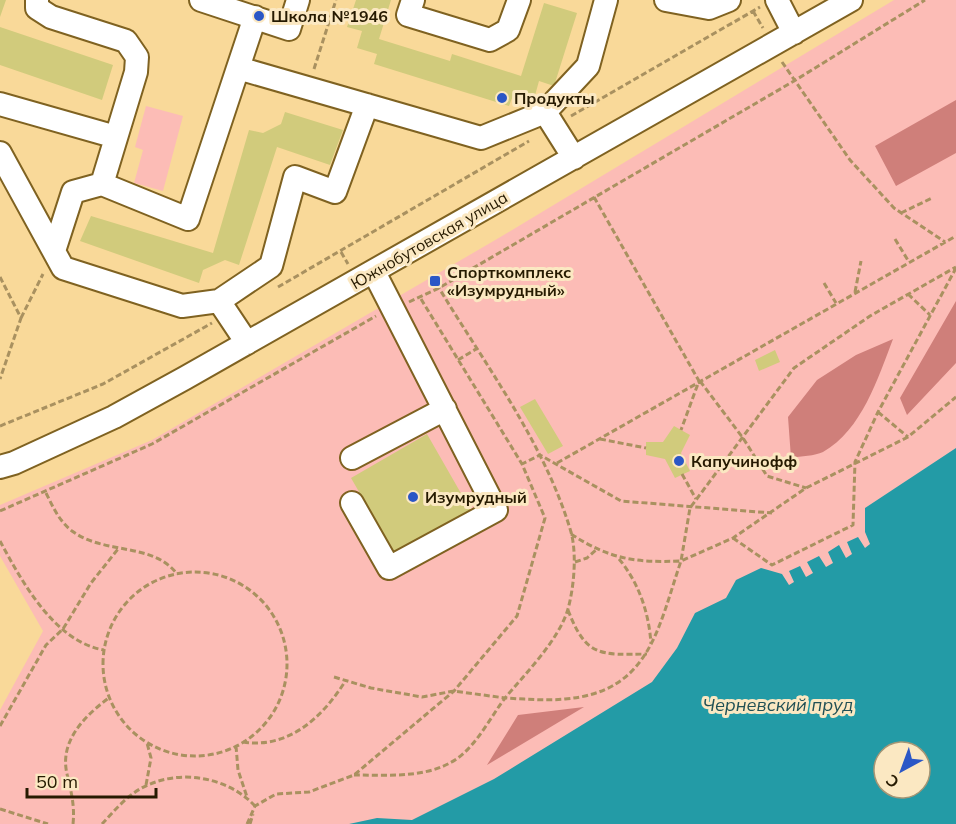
<svg xmlns="http://www.w3.org/2000/svg" width="956" height="824" font-family="Mulish,sans-serif">
	<rect width="100%" height="100%" fill="#f9d999"/>
	<path fill="#fcbcb6" fill-rule="evenodd" d="M894 0H956V824H0V710L43 631 0 556V505L152 440 497 239ZM884 752H920V788H884Z
		M146 106 183 116 163 191 134 183 143 150 135 147Z"/>
	<path fill="#cf7f7a" d="M956 100V153L896 186 875 146Z
		M956 301V363L907 415 900 398Z
		M893 339C878 378 862 430 823 452 815 456 801 456 791 458L788 417 817 380 856 355Z
		M584 707 487 765 518 715Z"/>
	<path fill="#239ba6" fill-rule="evenodd" d="M956 448V824H349L377 818 412 820 494 779 652 682 677 648 695 613 726 598 736 580 761 568 782 574 789 585 794 582 789 571 800 566 806 577 813 573 807 562 819 556 826 567 833 563 828 552 839 545 846 558 852 554 847 542 858 537 865 548 870 544 865 532V508ZM884 752H920V788H884Z"/>
	<path fill="#d1cb7c" d="M0 0H6L0 17Z
		M356 0H391L379 39 450 61 452 54 521 76 544 3 577 13 554 86 539 81 534 99 514 93 509 106 374 64 377 54 357 48 362 31 347 27Z
		M0 27 113 65 102 100 0 65Z
		M285 112 343 130 330 165 277 147 239 265 225 260 203 270 199 283 80 241 91 216 213 253 249 130 263 133 281 124Z
		M775 350 780 362 759 371 755 360Z
		M535 399 563 446 548 454 520 407Z
		M674 426 690 435 681 453 690 471 675 478 665 459 646 455V442H663Z
		M427 434 474 516 398 559 351 478Z"/>
	<g fill="none" stroke-linecap="round" stroke-linejoin="round">
		<g stroke="#7f6221" stroke-width="26">
			<path id="minor" d="M37 0V8L51 17 126 41 137 57 136 72 102 184 73 192 54 251
				M201 0 289 29 298 0
				M413 0 408 15 490 40 508 30 519 0
				M666 0 709 8 729 0
				M777 0 794 33
				M238 68 255 17
				M0 104 116 137
				M0 153 63 268 182 306 219 301 247 343
				M574 158 545 112 588 66 606 0
				M102 184 188 219 238 68 481 138 545 112
				M219 301 271 266 295 177 335 192 367 105
				M352 458 445 409
				M0 467 14 463 114 417 185 378 851 0
				M352 503 389 568 496 510 374 272"/>
		</g>
		<path stroke="#a99160" stroke-width="3" stroke-dasharray="6 3" stroke-linecap="butt" d="M753 11 763 28
			M782 62 850 160 894 208 945 242
			M314 69 336 0
			M571 116 760 7
			M594 197 699 381 681 430
			M901 213 932 198
			M895 239 909 262
			M341 252 348 264
			M0 277 21 318 0 379
			M824 283 836 303
			M278 287 529 141
			M855 292 861 261
			M908 294 930 315
			M421 299 522 464
			M409 302 439 288 794 81 925 0
			M21 318 43 274
			M458 360 476 349
			M700 381 743 438 767 476 806 488
			M878 412 908 437
			M0 426 103 384 212 323
			M600 439 646 448
			M557 463 956 236
			M682 474 696 499
			M46 493C53 507 59 521 72 531 104 555 153 542 177 574
			M0 511 152 444 376 316
			M571 534C609 559 636 563 681 561L690 508 794 368 870 316 956 267
			M733 538 772 565 853 525 855 462 878 412 956 268
			M0 541C22 582 55 642 104 650
			M619 559C639 583 649 613 651 644
			M575 562 587 558 596 550
			M103 664a92 92 0 1 1 184 0a92 92 0 1 1-184 0Z
			M568 610C586 657 600 655 647 654
			M334 677 371 688 422 697 454 691 505 698C525 674 559 640 568 609 574 587 577 554 571 532 545 444 486 366 439 288
			M0 726 46 645 63 629 91 583 118 549
			M243 742C289 749 323 717 346 680
			M236 746 238 770 247 797
			M354 775C393 775 440 780 469 748 483 733 493 714 505 698 525 699 546 701 565 699 650 692 658 628 681 561L733 538 806 488 908 437 956 397
			M146 785 151 758 147 743
			M0 809 48 824
			M73 824C75 806 71 791 67 774 59 740 86 715 110 697
			M102 824C115 810 130 792 148 785 183 769 229 778 255 806
			M247 824 255 806 276 794 309 792 354 775 454 691 517 616 545 518 522 464 540 455 621 501 772 513
			M250 824 253 814"/>
		<use href="#minor" stroke="#fff" stroke-width="22"/>
	</g>
	<g fill="#2b57c6" stroke="#fbe8c2" stroke-width="2">
		<circle cx="259" cy="16" r="6"/>
		<circle cx="502" cy="98" r="6"/>
		<rect x="429" y="275" width="12" height="12" rx="3"/>
		<circle cx="679" cy="461" r="6"/>
		<circle cx="413" cy="497" r="6"/>
	</g>
	<g text-anchor="middle" stroke-width="6" stroke-linejoin="round" paint-order="stroke">
		<g font-size="16" font-weight="bold" fill="#261a01" stroke="#fbe8c2" text-anchor="start">
			<text x="271" y="22">Школа №1946</text>
			<text x="514" y="104">Продукты</text>
			<text x="447" y="278">Спорткомплекс<tspan x="447" dy="18">«Изумрудный»</tspan></text>
			<text x="691" y="467">Капучинофф</text>
			<text x="425" y="503">Изумрудный</text>
		</g>
		<g font-size="16" fill="#261a01" stroke="#fbe8c2">
			<text transform="translate(429 240) rotate(-30)" y="6">Южнобутовская улица</text>
		</g>
		<g font-size="18" font-style="italic" fill="#215055" stroke="#fbe8c2">
			<text x="778" y="711">Черневский пруд</text>
		</g>
	</g>
	<g transform="translate(902 770) rotate(221)"><circle r="28" fill="#fbe8c2" stroke="#a69675" stroke-width="1.5"/>
	<path d="M0-4.5L10 22L0 15L-10 22Z" fill="#2b57c6"/>
	<text y="-9" font-size="16" font-weight="bold" text-anchor="middle" fill="#261a01">С</text>
	</g>
	<path d="M27 788v9h129v-9" fill="none" stroke="#261a01" stroke-width="3"/>
	<text x="36" y="788" font-size="18" fill="#261a01" stroke="#fbe8c2" stroke-width="4.5" paint-order="stroke">50 m</text>
</svg>
